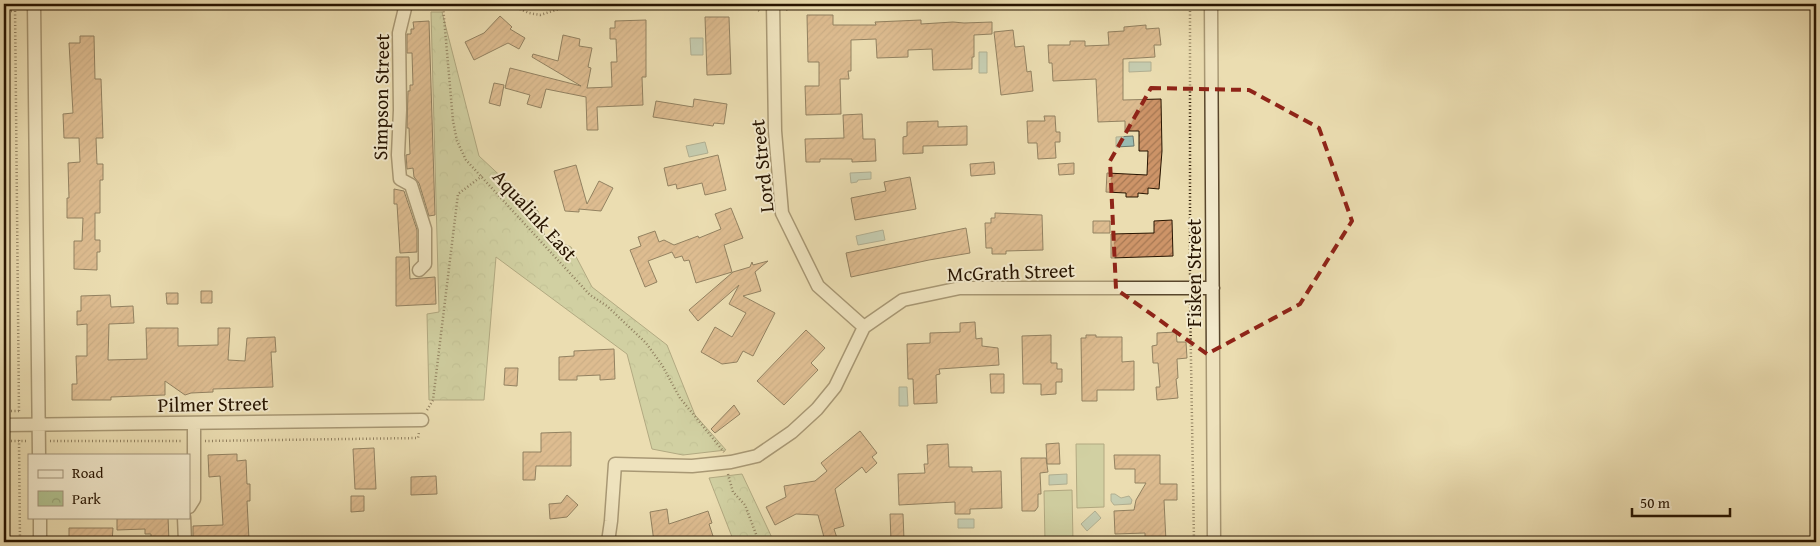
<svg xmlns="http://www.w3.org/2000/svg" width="1820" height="546" font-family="'Gentium Book Plus',serif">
	<defs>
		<pattern id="park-crowns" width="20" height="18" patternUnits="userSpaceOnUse" patternTransform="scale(1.25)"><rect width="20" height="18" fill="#b1c290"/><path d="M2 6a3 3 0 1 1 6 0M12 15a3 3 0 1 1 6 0" fill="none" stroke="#98a67a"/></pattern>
		<pattern id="building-hatch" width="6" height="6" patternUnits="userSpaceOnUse" patternTransform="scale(1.25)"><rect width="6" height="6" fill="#cd9468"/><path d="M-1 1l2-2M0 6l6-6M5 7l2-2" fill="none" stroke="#a67853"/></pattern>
	</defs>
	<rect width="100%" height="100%" fill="#ebddb1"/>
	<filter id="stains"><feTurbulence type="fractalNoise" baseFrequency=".004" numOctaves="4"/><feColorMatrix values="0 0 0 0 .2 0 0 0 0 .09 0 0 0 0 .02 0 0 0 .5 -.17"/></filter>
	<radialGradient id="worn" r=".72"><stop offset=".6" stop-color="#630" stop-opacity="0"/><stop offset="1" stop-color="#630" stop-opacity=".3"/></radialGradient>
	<path fill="url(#park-crowns)" stroke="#6c6b48" d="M431 12H442L479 156 538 211 545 236 571 247 592 287 667 345 695 415 726 450 683 455 652 449 627 354 496 257 484 400H429L427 314 439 312Z
		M742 474 774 542H734L709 478Z"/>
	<path fill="#b1c290" stroke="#6c6b48" d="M1076 444H1104V507L1077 508Z
		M1072 490 1073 542H1045L1044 491Z"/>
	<path fill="#99bbb2" stroke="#6b786b" d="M690 38H703V55H691Z
		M979 52H987V73H979Z
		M1129 62H1151V71L1129 72Z
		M1133 136 1134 146 1116 147V137Z
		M705 142 708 153 689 157 686 146Z
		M871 172V179L858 180 857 182 851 183 850 173Z
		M883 230 885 240 858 245 856 236Z
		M899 387H907L908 406H899Z
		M1067 474V484L1049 485V475Z
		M1111 494H1115L1121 498 1129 496 1132 500 1131 504 1114 505 1111 501Z
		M1095 511 1101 518 1087 531 1081 524Z
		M958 519H974V528H958Z"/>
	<path fill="url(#building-hatch)" stroke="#271400" d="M807 15H833V25H876L875 22 921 20V24L953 22 964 23 992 22V34L974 35V57H972V69L933 70 932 49 908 50V57L877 58 876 39 851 40V71H848L849 79H840L841 114 806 115 805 86H819V62H808Z
		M500 16 512 27 510 29 525 38 519 49 508 43 474 60 465 42 484 33Z
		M705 17H729L731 74 707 75Z
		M646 20V77H642L643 105 597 107 598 130H587L586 97 546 89 541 108 527 104 530 95 505 88 510 68 581 86 532 57 533 54 558 61 563 35 580 39 579 46 592 48 588 67 591 68 587 88 612 87 611 62H617L616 39H610V28H615V21Z
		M429 21 435 215 429 216 419 183 414 177 413 168 407 169 406 155 410 154 409 128H407L408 91H410V85H413L412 53H407V34H411V29H414L413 22Z
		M1146 25V29L1159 28 1161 45H1154L1155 57 1123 59V100L1161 99 1162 151 1159 189 1148 188V194L1138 193V197H1126V193L1106 192 1107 173 1147 175 1148 151H1139V131H1125V121L1098 122 1096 79 1053 81 1052 63H1049L1048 45H1070V41H1085V46L1109 45 1108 32 1124 31V27Z
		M1013 30 1015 47 1024 46 1027 72 1031 71 1033 91 1001 95 994 32Z
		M80 36H94L95 79H101L103 138H96L97 164H103V180H100V213H95V240H100V252H97V270L74 269V241H82L83 218H67V198H69L68 163 80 162 79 138H64L63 114 73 113 69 43H80Z
		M494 83 504 85 500 106 489 103Z
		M694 99 727 104 724 124 714 123 713 126 653 117 656 101 693 107Z
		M862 114 863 139H875L876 161 852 162V159H820V162H806L805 139 844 138 843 115Z
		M1044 116H1055L1056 132H1060V142H1055L1056 158 1038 159 1037 143H1028L1027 121H1045Z
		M938 121V127L967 126V145L923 146V153L903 154V137L907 136V122Z
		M718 155 726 190 705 195 702 183 677 189 676 184 668 186 664 168Z
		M994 162 995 174 971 176 970 164Z
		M1074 163V174L1059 175 1058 164Z
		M576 165 587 204 599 181 613 188 601 211 579 209V212L565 211 554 171Z
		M910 177 916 209 855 220 851 198 886 191 884 182Z
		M394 189 404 191 417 230V252L400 253 397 204H394Z
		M731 208 743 238 724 245 732 272 696 283 689 260 684 261 682 256 675 258 672 252 648 261 657 282 645 287 630 250 641 246 638 237 655 231 659 242 664 240 674 245 698 236 699 238 721 229 715 214Z
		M995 213 1042 215 1043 250 1006 251V254H992V248H986L985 223H991V218H995Z
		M1172 220 1173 256 1111 258V234L1154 233V221Z
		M1093 221H1110V233H1093Z
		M966 228 970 253 929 260 851 277 846 253Z
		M396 257H409L410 279 435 277 436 304 396 306Z
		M768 261 755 272 761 291 743 296 775 313 753 356 743 351 737 362 722 364 701 352 715 327 732 337 746 313 729 304 739 285 698 321 689 310 733 272 750 267 752 262 753 265Z
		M201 291H212V303H201Z
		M166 293H178V304H167Z
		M110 295 111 307 133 306 134 323 109 324 108 360 147 359 146 328H178V346L218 345V328H230L228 360 245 361 247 338 275 337 276 352H271L273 387 213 389V392L191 393 185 395 165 381V395L111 397V400H72V384H77L76 356H87V324L77 325V311H81V296Z
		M975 322 976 339 982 338V346L998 348 999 365 939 369 940 374 936 375 937 403 914 404 913 379H908L907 344 930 343V333L960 332V323Z
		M806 330 825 348 811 363 818 370 784 405 757 381Z
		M1176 332 1177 342H1186L1187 358 1177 359 1178 378 1176 379 1178 398 1157 400 1156 387H1160L1158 363H1153L1152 346 1157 345V333Z
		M1051 335V363H1057V369H1062V382H1056V394L1041 395V384H1023L1022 336Z
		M1086 335H1096V337H1122V362L1134 361V390H1097V401H1082L1081 338H1086Z
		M614 349 615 379 600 380V375L577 376V380H559V357L574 356V351Z
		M505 368H518L517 386 504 385Z
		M990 374H1004V393H991Z
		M734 405 740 414 715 433 711 429Z
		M860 431 877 453 872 457 877 463 866 473 862 467 835 489 844 526 834 529 837 538 825 541 818 515 796 514 775 525 766 507 786 497 784 486 815 481 827 471 821 463Z
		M571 432V466H536L535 480H523V452H541V433Z
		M1059 443 1060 464H1047L1046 444Z
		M948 444 949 467H972V472L1001 471 1002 508 970 509V514H955V502L899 505 898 474 925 473 924 464H928L927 445Z
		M374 448 376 489H355L353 449Z
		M237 454V461L246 460 247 484H250V501H247L249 540 193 542V526L223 525 220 476 209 477 208 455Z
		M1114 455H1160V484H1177V500H1164L1166 542H1145V533L1115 534 1114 511 1134 510 1136 500 1146 483H1135V469H1115Z
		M1021 458H1046L1048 472 1040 473 1041 494H1038V507L1035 511H1022Z
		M436 476 437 494 411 495V477Z
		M567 495 578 505 567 517 550 519 549 504 561 503Z
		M351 496H364V511L351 512Z
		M667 509 669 524 708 511 712 523 709 524 715 542H654L650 512Z
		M890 514H903L904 540 891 541Z
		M117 517H168L169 542H151V534H145V529L117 530Z
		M69 528H113L112 542H69Z"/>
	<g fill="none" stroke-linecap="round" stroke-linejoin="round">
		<g stroke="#58462c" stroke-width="15">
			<path id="street" d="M34 4 39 455
				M406 4 399 33 400 110 398 155 400 179 411 185 425 229V264L419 270
				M773 4 775 131 782 213 818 286 864 327
				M1211 4 1214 542
				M4 425 422 420
				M189 507 194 499V423
				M40 517V542
				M184 517 185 542
				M608 542 611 521 615 464 692 466 731 462 757 456 792 432 817 409 835 387 864 327 903 300 960 288H1213"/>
		</g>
		<path stroke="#271400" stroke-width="2.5" stroke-dasharray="1 2.5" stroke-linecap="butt" d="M15 4 19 412
			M598 4V5L569 6 540 15 529 13 513 6H443L453 121 457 141 466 160 590 295 607 306 646 343 662 365 680 398 724 452
			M750 4 761 12
			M1190 4V277
			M48 8V4
			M786 10 792 4
			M4 11H14
			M1190 300 1194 542
			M427 410 433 400 458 194 482 176
			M4 411H19
			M19 440 20 542
			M4 441H27
			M50 441H182
			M205 441 418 438 419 432
			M728 474 733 492 745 505 759 542"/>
		<use href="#street" stroke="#f2e9cc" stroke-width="12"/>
	</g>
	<path d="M0 0H1820V546H0ZM1151 88 1249 90 1319 128 1352 221 1300 304 1207 354 1116 289 1110 161Z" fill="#ebddb1" fill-opacity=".55" fill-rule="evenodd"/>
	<path fill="none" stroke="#8f2418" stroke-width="4" stroke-dasharray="10 6" stroke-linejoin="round" d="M1151 88 1249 90 1319 128 1352 221 1300 304 1207 354 1116 289 1110 161Z"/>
	<g text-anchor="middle" stroke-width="4" stroke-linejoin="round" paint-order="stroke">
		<g font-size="20" fill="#271400" stroke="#f2e9cc">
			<text transform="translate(381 97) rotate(-89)" y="7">Simpson Street</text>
			<text transform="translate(762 166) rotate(-96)" y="7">Lord Street</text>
			<text transform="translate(535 215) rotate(48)" y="7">Aqualink East</text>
			<text transform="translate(1011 272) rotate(-2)" y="7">McGrath Street</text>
			<text transform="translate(1194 273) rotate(-90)" y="7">Fisken Street</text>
			<text transform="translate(213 404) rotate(-1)" y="7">Pilmer Street</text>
		</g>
	</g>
	<rect width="1820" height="546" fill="none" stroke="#ebddb1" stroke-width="20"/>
	<rect x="5" y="5" width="1810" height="536" fill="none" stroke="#271400" stroke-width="2.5"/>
	<rect x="10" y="10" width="1800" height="526" fill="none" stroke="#271400"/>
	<rect x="28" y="454" width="162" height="65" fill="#f2e9cc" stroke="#a1947a"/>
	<rect x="38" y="470" width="25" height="8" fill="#f2e9cc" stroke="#a1947a"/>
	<text x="72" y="478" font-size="15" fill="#271400">Road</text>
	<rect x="38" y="491" width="25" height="15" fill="url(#park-crowns)" stroke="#a1947a"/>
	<text x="72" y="504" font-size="15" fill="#271400">Park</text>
	<path d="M1632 508v8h98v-8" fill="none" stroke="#271400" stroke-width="2.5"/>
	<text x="1640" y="508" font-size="15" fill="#271400" stroke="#f2e9cc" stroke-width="4" paint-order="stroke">50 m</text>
	<rect width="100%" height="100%" filter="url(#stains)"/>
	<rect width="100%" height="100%" fill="url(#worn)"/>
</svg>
